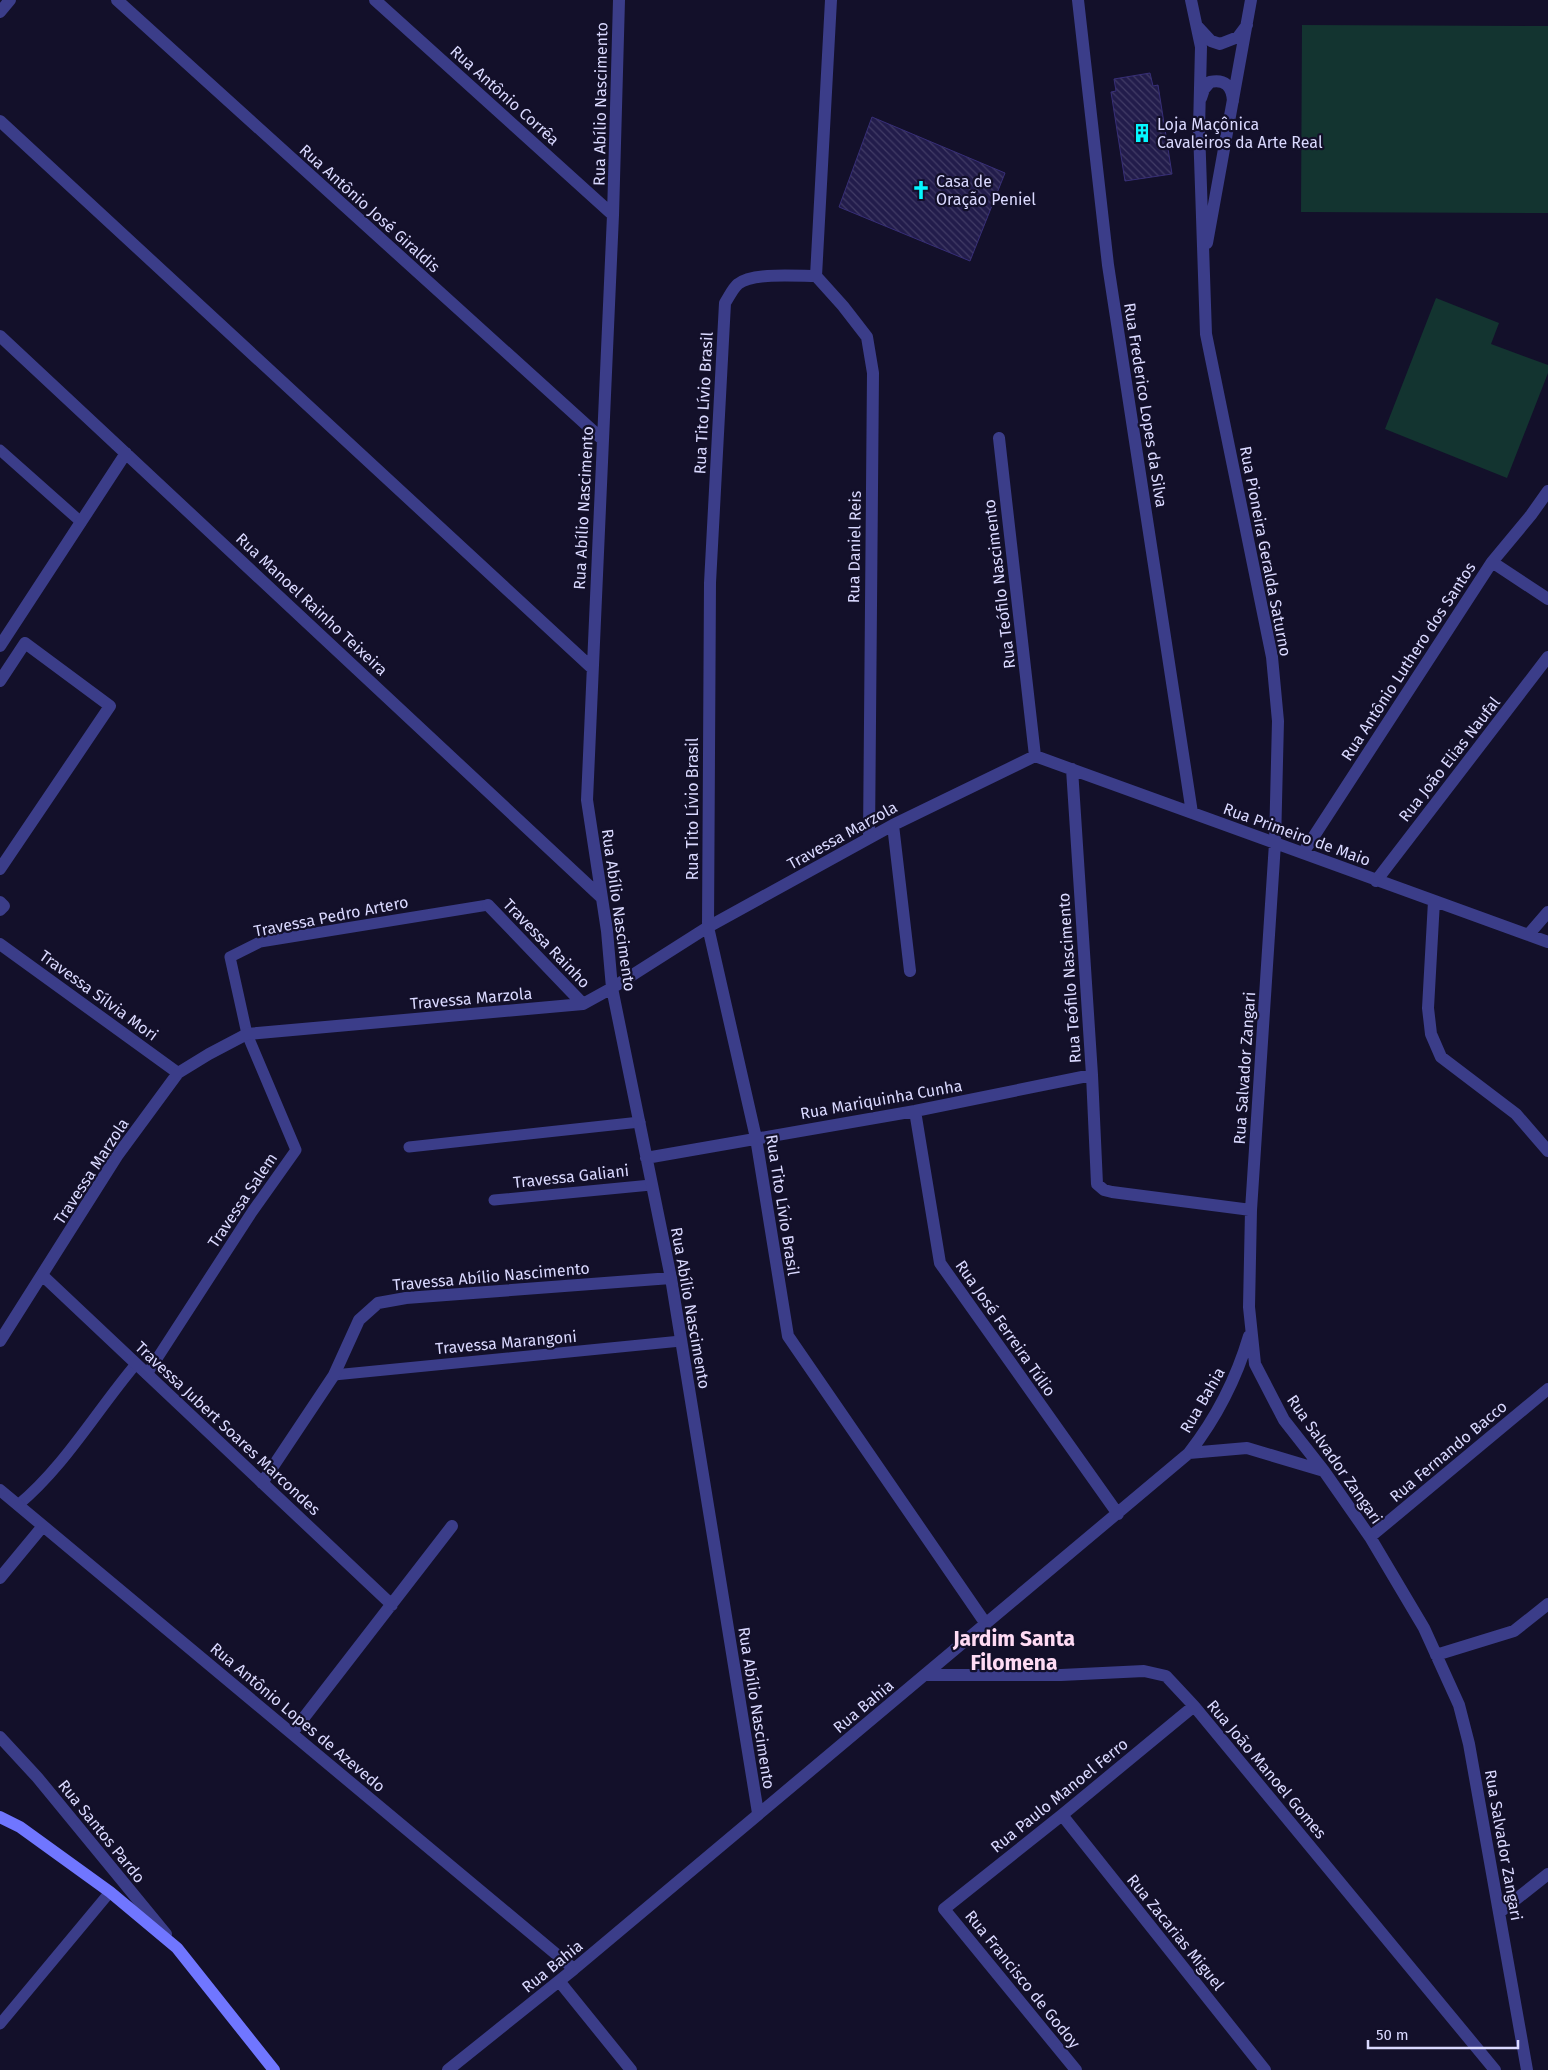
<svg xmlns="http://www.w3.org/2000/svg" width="1548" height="2070" font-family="'Fira Sans',sans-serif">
	<defs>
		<pattern id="building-back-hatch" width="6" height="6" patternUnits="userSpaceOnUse" patternTransform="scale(1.25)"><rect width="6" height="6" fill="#221c4b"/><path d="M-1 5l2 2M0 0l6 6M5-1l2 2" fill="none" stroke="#423c66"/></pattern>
	</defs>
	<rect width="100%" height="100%" fill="#13102a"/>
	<path fill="#133430" d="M1302 25 1548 26V213L1301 212Z
		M1436 298 1499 323 1491 344 1548 365V373L1507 478 1385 429Z"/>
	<path fill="url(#building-back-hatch)" stroke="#372e77" d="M1150 73 1153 86 1158 85 1172 174 1125 181 1111 92 1116 91 1114 79Z
		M872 117 1005 173 970 261 839 207Z"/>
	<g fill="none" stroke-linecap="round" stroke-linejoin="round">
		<path stroke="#3b3d89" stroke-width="11" d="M0 450 81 522
			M409 1147 640 1122
			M494 1200 651 1185
			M147 1374 252 1212 296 1150 247 1034 230 957 260 942 488 905
			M334 1375 681 1341
			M18 1505C65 1466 97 1410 136 1364
			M0 2024 110 1892"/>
		<path stroke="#3b3d89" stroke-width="12" d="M117 0 602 439
			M375 0 613 215
			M619 0 613 215 587 800 607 931 612 988 671 1278 758 1813
			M831 0 816 276C798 276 752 272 738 284 733 288 729 297 725 303L710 583 708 927 756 1138 788 1336 986 1624
			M1078 0 1108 265 1192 813
			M1191 0 1201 47 1199 129 1206 334 1272 657 1278 721 1275 843 1251 1210 1249 1307 1255 1364 1284 1420 1324 1471 1370 1537 1424 1628 1459 1705 1469 1744 1527 2070
			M0 12 10 0
			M1198 27 1211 41 1220 44 1238 37 1247 25
			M1201 98 1204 89 1210 82C1225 79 1232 86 1233 101
			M0 121 592 668
			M1207 243 1251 0
			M816 276 843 306 867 337 873 373 869 838
			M0 336 601 897
			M999 438 1035 756
			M1492 562 1548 599
			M0 646 126 453
			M0 681 25 643 110 706 0 869
			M1035 756 1548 942
			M1072 769 1092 1075 1097 1184 1104 1190 1112 1192 1251 1210
			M893 825 910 971
			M1303 853 1492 562 1531 515 1548 491
			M1376 881 1548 657
			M1434 901 1428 1008 1431 1034 1441 1057 1516 1114 1548 1151
			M0 902 4 906 0 910
			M488 905 583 1004
			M1528 935 1548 912
			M0 944 178 1073
			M915 1111 940 1263 1118 1514
			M646 1158 915 1111 1092 1075
			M42 1275 392 1605
			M0 1341 117 1156 178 1073 209 1054 247 1034 583 1004 612 988 708 927 893 825 1035 756
			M1189 1453 1247 1448 1324 1471
			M262 1483 334 1375 359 1320 378 1303 406 1298 671 1278
			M0 1490 574 1969
			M1370 1537 1548 1389
			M0 1578 43 1526
			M1436 1655 1514 1631 1548 1604
			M926 1675H1061L1144 1671 1166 1676 1194 1706 1495 2070
			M292 1733 452 1526
			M0 1737 37 1777 166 1934
			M1062 1815 1265 2070
			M1500 1912 1548 1874
			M559 1981 631 2070
			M448 2070 574 1969 1189 1453C1217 1417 1236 1380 1249 1336
			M1076 2070 944 1909 1062 1815 1194 1706"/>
		<path stroke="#7076ff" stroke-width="12" d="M0 1817 20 1827 110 1892 177 1948 274 2070"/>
	</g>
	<defs>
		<g id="building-bare" transform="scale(1.5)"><path d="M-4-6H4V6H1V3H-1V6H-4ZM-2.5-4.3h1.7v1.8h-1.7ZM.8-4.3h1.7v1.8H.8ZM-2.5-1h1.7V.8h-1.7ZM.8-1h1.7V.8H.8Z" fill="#05f7ff" stroke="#13102a" stroke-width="2.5" paint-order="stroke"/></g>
		<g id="church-bare" transform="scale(1.5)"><path d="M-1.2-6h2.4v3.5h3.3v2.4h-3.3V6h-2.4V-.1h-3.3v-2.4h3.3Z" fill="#05f7ff" stroke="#13102a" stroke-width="2.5" paint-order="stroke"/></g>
	</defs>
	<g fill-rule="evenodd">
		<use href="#building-bare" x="1142" y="133"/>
		<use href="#church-bare" x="921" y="190"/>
	</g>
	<g text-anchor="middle" stroke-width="4.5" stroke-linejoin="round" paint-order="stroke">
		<g font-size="16" fill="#dad9ff" stroke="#13102a">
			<text transform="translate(505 95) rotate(42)" y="6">Rua Antônio Corrêa</text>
			<text transform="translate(600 104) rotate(-89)" y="6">Rua Abílio Nascimento</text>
			<text transform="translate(370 208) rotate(42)" y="6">Rua Antônio José Giraldis</text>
			<text transform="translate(703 403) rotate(-87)" y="6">Rua Tito Lívio Brasil</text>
			<text transform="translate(1146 405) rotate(81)" y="6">Rua Frederico Lopes da Silva</text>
			<text transform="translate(583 508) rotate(-87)" y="6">Rua Abílio Nascimento</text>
			<text transform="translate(854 547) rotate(-89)" y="6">Rua Daniel Reis</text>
			<text transform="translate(1266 551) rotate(79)" y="6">Rua Pioneira Geralda Saturno</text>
			<text transform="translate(999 584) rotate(-97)" y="6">Rua Teófilo Nascimento</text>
			<text transform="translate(312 604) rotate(43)" y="6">Rua Manoel Rainho Teixeira</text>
			<text transform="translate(1408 661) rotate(-57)" y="6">Rua Antônio Luthero dos Santos</text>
			<text transform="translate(1449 759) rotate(-52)" y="6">Rua João Elias Naufal</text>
			<text transform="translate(692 809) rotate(-90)" y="6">Rua Tito Lívio Brasil</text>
			<text transform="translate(1297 834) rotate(20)" y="6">Rua Primeiro de Maio</text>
			<text transform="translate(842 835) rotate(-29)" y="6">Travessa Marzola</text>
			<text transform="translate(619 910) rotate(82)" y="6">Rua Abílio Nascimento</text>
			<text transform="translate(331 916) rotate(-11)" y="6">Travessa Pedro Artero</text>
			<text transform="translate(547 943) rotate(46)" y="6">Travessa Rainho</text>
			<text transform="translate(1069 978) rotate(-94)" y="6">Rua Teófilo Nascimento</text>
			<text transform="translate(99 995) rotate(36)" y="6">Travessa Sílvia Mori</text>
			<text transform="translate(471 998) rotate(-5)" y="6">Travessa Marzola</text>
			<text transform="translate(1244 1068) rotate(-86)" y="6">Rua Salvador Zangari</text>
			<text transform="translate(881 1099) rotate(-10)" y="6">Rua Mariquinha Cunha</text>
			<text transform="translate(91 1171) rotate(-57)" y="6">Travessa Marzola</text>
			<text transform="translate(571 1176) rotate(-6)" y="6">Travessa Galiani</text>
			<text transform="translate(242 1200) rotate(-56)" y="6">Travessa Salem</text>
			<text transform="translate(783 1205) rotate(81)" y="6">Rua Tito Lívio Brasil</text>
			<text transform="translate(491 1276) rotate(-5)" y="6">Travessa Abílio Nascimento</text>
			<text transform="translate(691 1308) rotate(80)" y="6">Rua Abílio Nascimento</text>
			<text transform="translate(1006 1328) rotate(55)" y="6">Rua José Ferreira Túlio</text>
			<text transform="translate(506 1342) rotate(-5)" y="6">Travessa Marangoni</text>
			<text transform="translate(1202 1400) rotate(-60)" y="6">Rua Bahia</text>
			<text transform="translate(228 1428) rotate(43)" y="6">Travessa Jubert Soares Marcondes</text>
			<text transform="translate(1448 1451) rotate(-40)" y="6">Rua Fernando Bacco</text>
			<text transform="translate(1335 1459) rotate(55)" y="6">Rua Salvador Zangari</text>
			<text transform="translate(863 1706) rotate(-40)" y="6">Rua Bahia</text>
			<text transform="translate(757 1708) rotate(81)" y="6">Rua Abílio Nascimento</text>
			<text transform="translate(298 1717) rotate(40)" y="6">Rua Antônio Lopes de Azevedo</text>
			<text transform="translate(1267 1769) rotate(50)" y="6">Rua João Manoel Gomes</text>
			<text transform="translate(1059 1795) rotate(-39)" y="6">Rua Paulo Manoel Ferro</text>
			<text transform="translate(102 1831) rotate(51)" y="6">Rua Santos Pardo</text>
			<text transform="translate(1504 1845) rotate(80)" y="6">Rua Salvador Zangari</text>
			<text transform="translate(1176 1932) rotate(51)" y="6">Rua Zacarias Miguel</text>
			<text transform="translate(552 1966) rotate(-39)" y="6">Rua Bahia</text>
			<text transform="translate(1023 1979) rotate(51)" y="6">Rua Francisco de Godoy</text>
		</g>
		<g font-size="16" fill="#dad9ff" stroke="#13102a" text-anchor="start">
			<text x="1157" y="130">Loja Maçônica<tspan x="1157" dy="18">Cavaleiros da Arte Real</tspan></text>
			<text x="936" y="187">Casa de<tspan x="936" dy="18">Oração Peniel</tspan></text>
		</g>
		<g font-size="21" font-weight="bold" fill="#ffdbf4" stroke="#13102a">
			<text x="1014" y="1646">Jardim Santa<tspan x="1014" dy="24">Filomena</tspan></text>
		</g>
	</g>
	<path d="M1368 2040v8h150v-8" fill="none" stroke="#dad9ff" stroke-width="2.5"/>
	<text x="1376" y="2040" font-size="15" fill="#dad9ff" stroke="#13102a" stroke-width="4" paint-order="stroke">50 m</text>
</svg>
